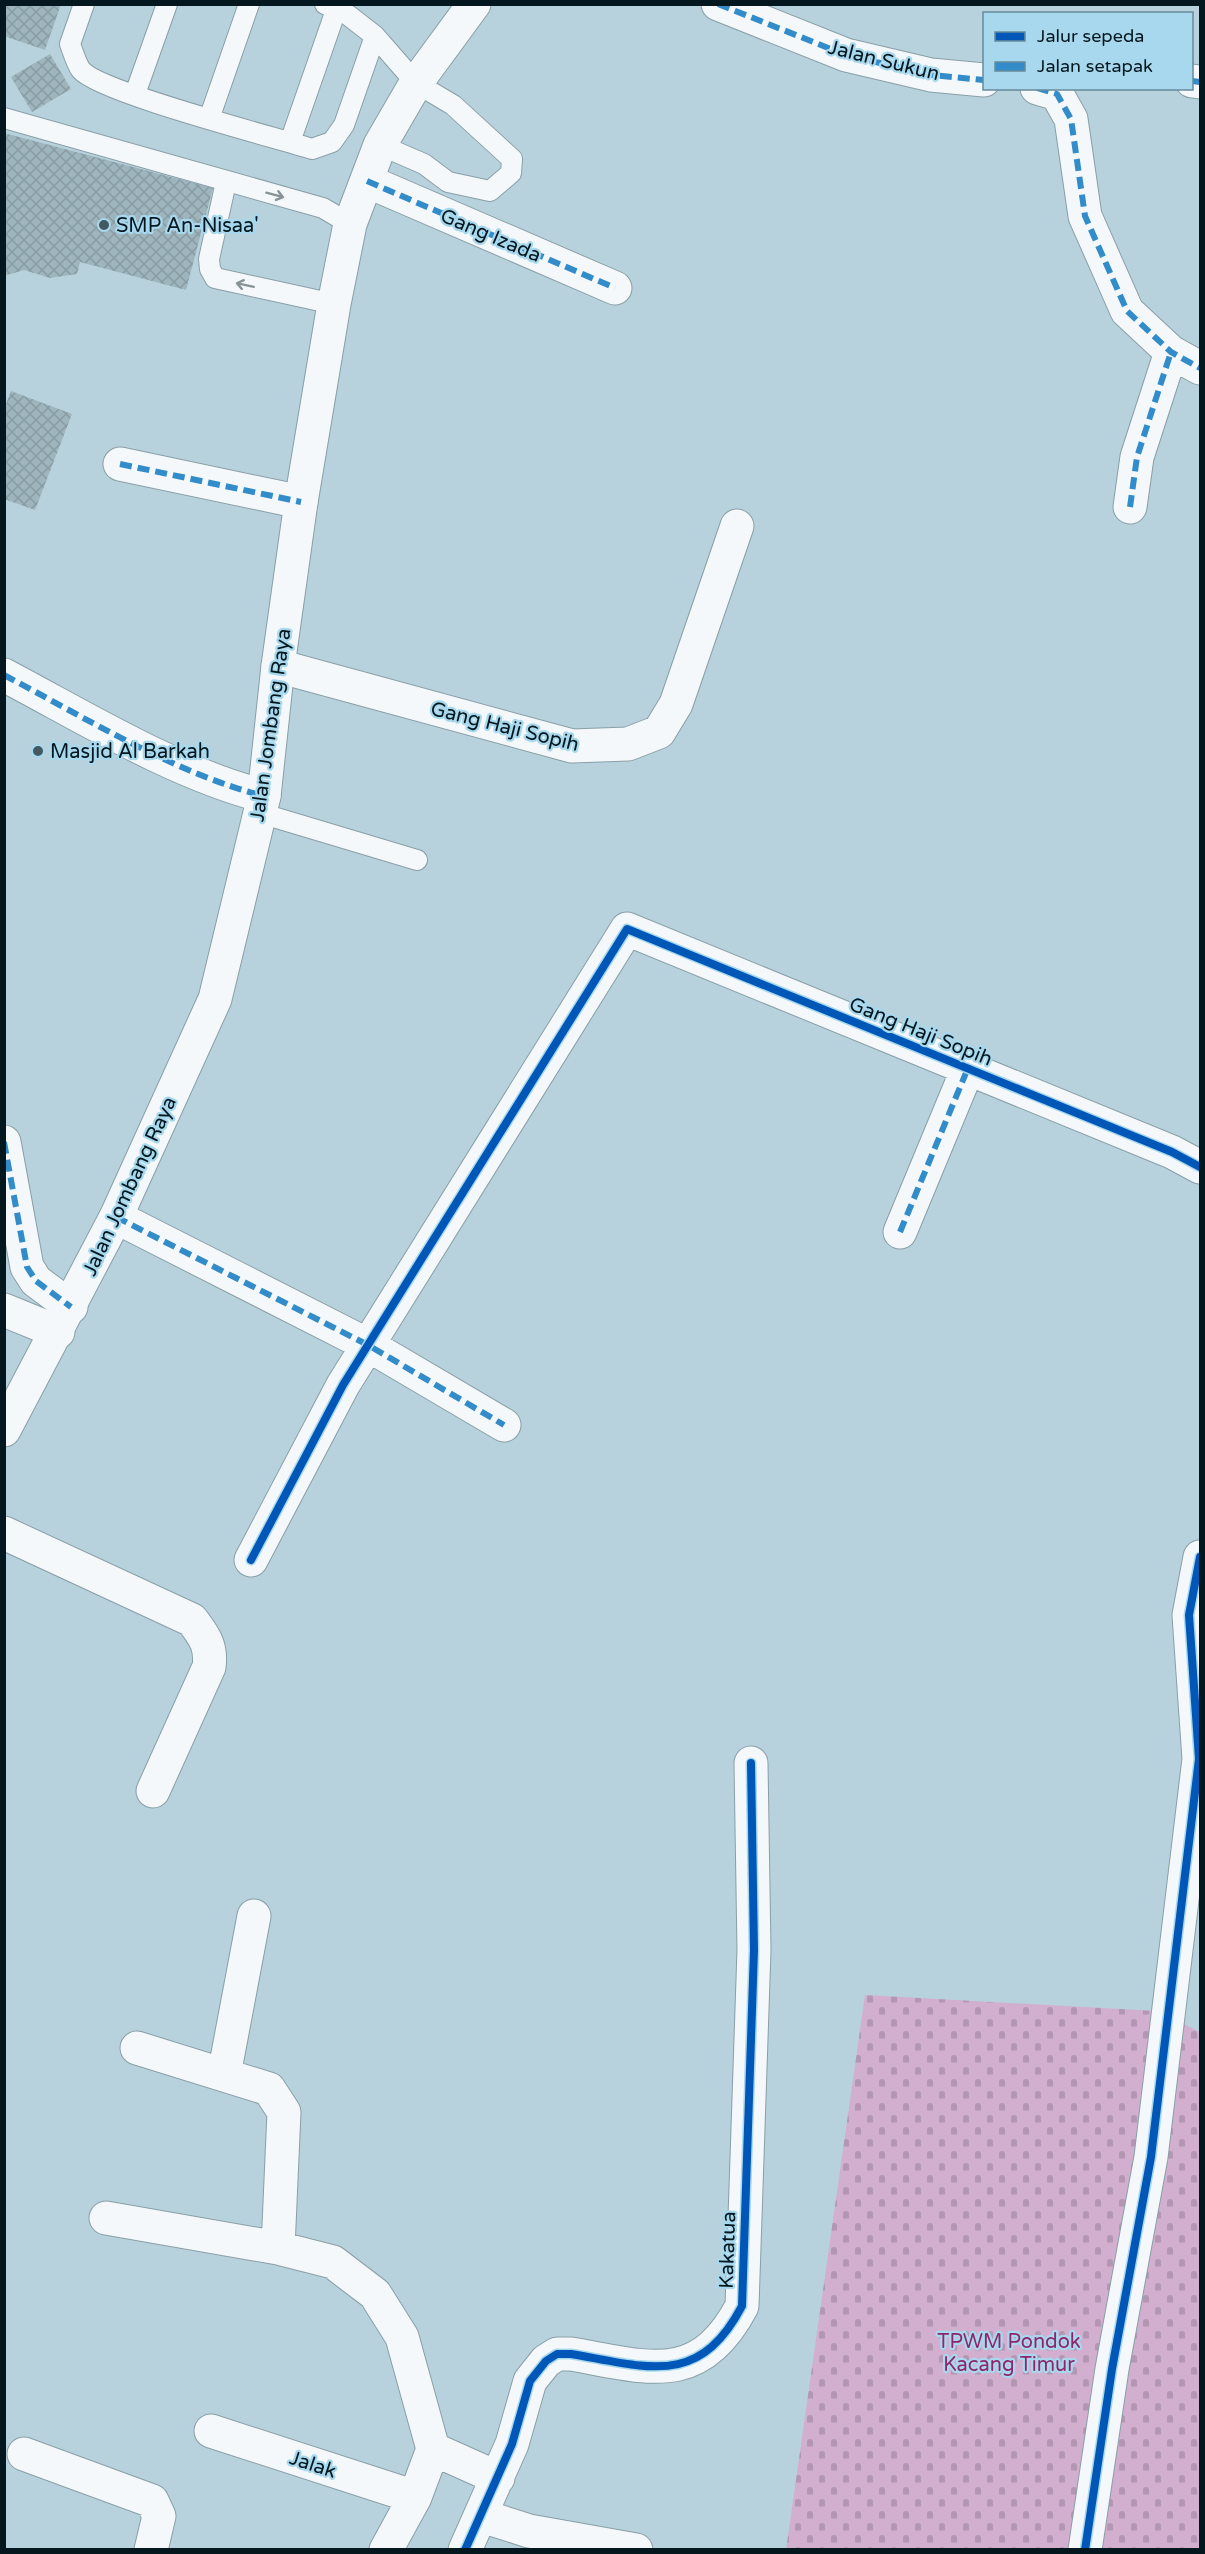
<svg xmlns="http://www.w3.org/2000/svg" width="1205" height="2554" font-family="'Varela Round',sans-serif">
	<defs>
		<pattern id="cemetery-stones" width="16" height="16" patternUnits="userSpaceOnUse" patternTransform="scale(1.5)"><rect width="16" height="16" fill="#d2afcf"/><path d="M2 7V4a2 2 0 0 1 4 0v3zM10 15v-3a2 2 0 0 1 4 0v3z" fill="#b396b1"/></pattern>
		<pattern id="building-cross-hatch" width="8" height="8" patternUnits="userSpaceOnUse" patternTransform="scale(1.5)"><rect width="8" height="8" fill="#9fb5bd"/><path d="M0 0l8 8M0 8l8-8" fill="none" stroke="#879ba2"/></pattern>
	</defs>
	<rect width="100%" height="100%" fill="#b7d2dd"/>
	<path fill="url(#cemetery-stones)" d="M865 1995 1157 2011 1200 2032V2549L786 2550Z"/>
	<path fill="url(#building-cross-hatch)" d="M4 4H61L45 50 4 36Z
		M50 54 71 89 32 112 11 77Z
		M4 133 213 188 186 290 80 262 77 274 50 278 24 270 4 276Z
		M11 391 72 414 35 510 4 499V409Z"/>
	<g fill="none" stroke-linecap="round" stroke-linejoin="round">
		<g stroke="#899fa7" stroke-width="22">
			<path id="lane" d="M84 4 70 44C73 52 76 63 81 70 99 92 274 137 312 149L332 142 344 125 375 36
				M325 4 348 15 375 36 416 83 453 105 512 159 511 173 490 191 448 182 424 164 380 145
				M135 94 167 4
				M4 118 323 208 350 224
				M209 119 249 4
				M290 142 336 10
				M226 182 209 259 210 269 215 278 334 304
				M260 813 417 860"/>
		</g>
		<g stroke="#899fa7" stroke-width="35">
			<path id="street" d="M718 4 846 55 931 75 984 80
				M1192 81 1200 82
				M1037 88 1057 94 1071 119 1085 216 1127 311 1171 352 1200 368
				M367 181 615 288
				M120 464 301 502
				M1130 507 1137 457 1171 352
				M278 666 572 746 628 744 659 732 676 704 737 526
				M4 675C84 717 176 774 264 796
				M4 1142 27 1267 36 1281 71 1307
				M116 1217 368 1345 504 1425
				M900 1232 968 1068
				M4 1310 58 1332
				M4 1533 192 1620C204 1636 212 1646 209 1667L153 1791
				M251 1560 343 1385 627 929 1172 1152 1200 1167
				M137 2048 269 2089 284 2112 278 2248
				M224 2075 254 1916
				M106 2218 278 2248 333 2262 375 2294 402 2337 433 2449 415 2497 386 2550
				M211 2431 415 2497
				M433 2449 498 2478
				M24 2454 152 2501 159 2516 151 2550
				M482 2516 529 2531 636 2550
				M465 2550 512 2444 530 2381 546 2361 557 2354H571C647 2367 699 2388 742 2306L754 1950 751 1763
				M1085 2550 1112 2369 1151 2157 1199 1759 1189 1615 1200 1557"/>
		</g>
		<g stroke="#899fa7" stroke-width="35">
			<path id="secondary" d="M4 1430 116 1217 215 999 264 796 278 666 301 502 334 304 350 224 380 145 416 83 474 4"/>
		</g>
		<use href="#lane" stroke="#f4f8fa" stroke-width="20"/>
		<use href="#street" stroke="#f4f8fa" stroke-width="33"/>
		<use href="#secondary" stroke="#f4f8fa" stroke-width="33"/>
		<path stroke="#338cca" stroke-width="6" stroke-dasharray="12 6" stroke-linecap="butt" d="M718 4 846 55 931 75 984 80
			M1192 81 1200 82
			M1037 88 1057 94 1071 119 1085 216 1127 311 1171 352 1200 368
			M367 181 615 288
			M120 464 301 502
			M1130 507 1137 457 1171 352
			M4 675C84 717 176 774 264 796
			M4 1142 27 1267 36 1281 71 1307
			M116 1217 368 1345 504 1425
			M900 1232 968 1068"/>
		<g stroke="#a7d8ed" stroke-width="11">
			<path id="cycleway" d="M251 1560 343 1385 627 929 1172 1152 1200 1167
				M465 2550 512 2444 530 2381 546 2361 557 2354H571C647 2367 699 2388 742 2306L754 1950 751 1763
				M1085 2550 1112 2369 1151 2157 1199 1759 1189 1615 1200 1557"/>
		</g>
		<use href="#cycleway" stroke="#0057b8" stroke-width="8"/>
	</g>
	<defs><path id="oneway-shaft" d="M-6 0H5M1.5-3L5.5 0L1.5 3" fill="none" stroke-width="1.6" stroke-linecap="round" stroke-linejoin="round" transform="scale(1.5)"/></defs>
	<g stroke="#889397">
		<use href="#oneway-shaft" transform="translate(275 195) rotate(15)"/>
		<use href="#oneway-shaft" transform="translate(245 285) rotate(-168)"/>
	</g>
	<g fill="#435861" stroke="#a7d8ed" stroke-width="2">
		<circle cx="104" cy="225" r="6"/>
		<circle cx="38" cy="751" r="6"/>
	</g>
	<g text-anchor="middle" stroke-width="4.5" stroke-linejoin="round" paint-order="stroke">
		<g font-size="20" fill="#04171e" stroke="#a7d8ed">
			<text transform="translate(884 60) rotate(14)" y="7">Jalan Sukun</text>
			<text transform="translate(491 235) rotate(23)" y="7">Gang Izada</text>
			<text transform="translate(270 725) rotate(-82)" y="7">Jalan Jombang Raya</text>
			<text transform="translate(505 726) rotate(14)" y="7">Gang Haji Sopih</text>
			<text transform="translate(921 1031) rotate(22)" y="7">Gang Haji Sopih</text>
			<text transform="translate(129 1186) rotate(-65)" y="7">Jalan Jombang Raya</text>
			<text transform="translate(727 2250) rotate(-88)" y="7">Kakatua</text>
			<text transform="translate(313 2464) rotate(18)" y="7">Jalak</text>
		</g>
		<g font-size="20" fill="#04171e" stroke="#a7d8ed" text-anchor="start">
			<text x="116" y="232">SMP An-Nisaa'</text>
			<text x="50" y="758">Masjid Al Barkah</text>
		</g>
		<g font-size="20" fill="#90256b" stroke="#a7d8ed">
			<text x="1009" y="2348">TPWM Pondok<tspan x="1009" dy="23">Kacang Timur</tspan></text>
		</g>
	</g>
	<rect width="1205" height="2554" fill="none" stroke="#04171e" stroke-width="12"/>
	<rect x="983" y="12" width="210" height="78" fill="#a7d8ed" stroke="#668b9a" stroke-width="1.5"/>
	<rect x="995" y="32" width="30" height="9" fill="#0057b8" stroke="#668b9a" stroke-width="1.5"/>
	<text x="1037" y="42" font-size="18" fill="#04171e">Jalur sepeda</text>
	<rect x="995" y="62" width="30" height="9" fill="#338cca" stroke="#668b9a" stroke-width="1.5"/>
	<text x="1037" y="72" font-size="18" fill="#04171e">Jalan setapak</text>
</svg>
